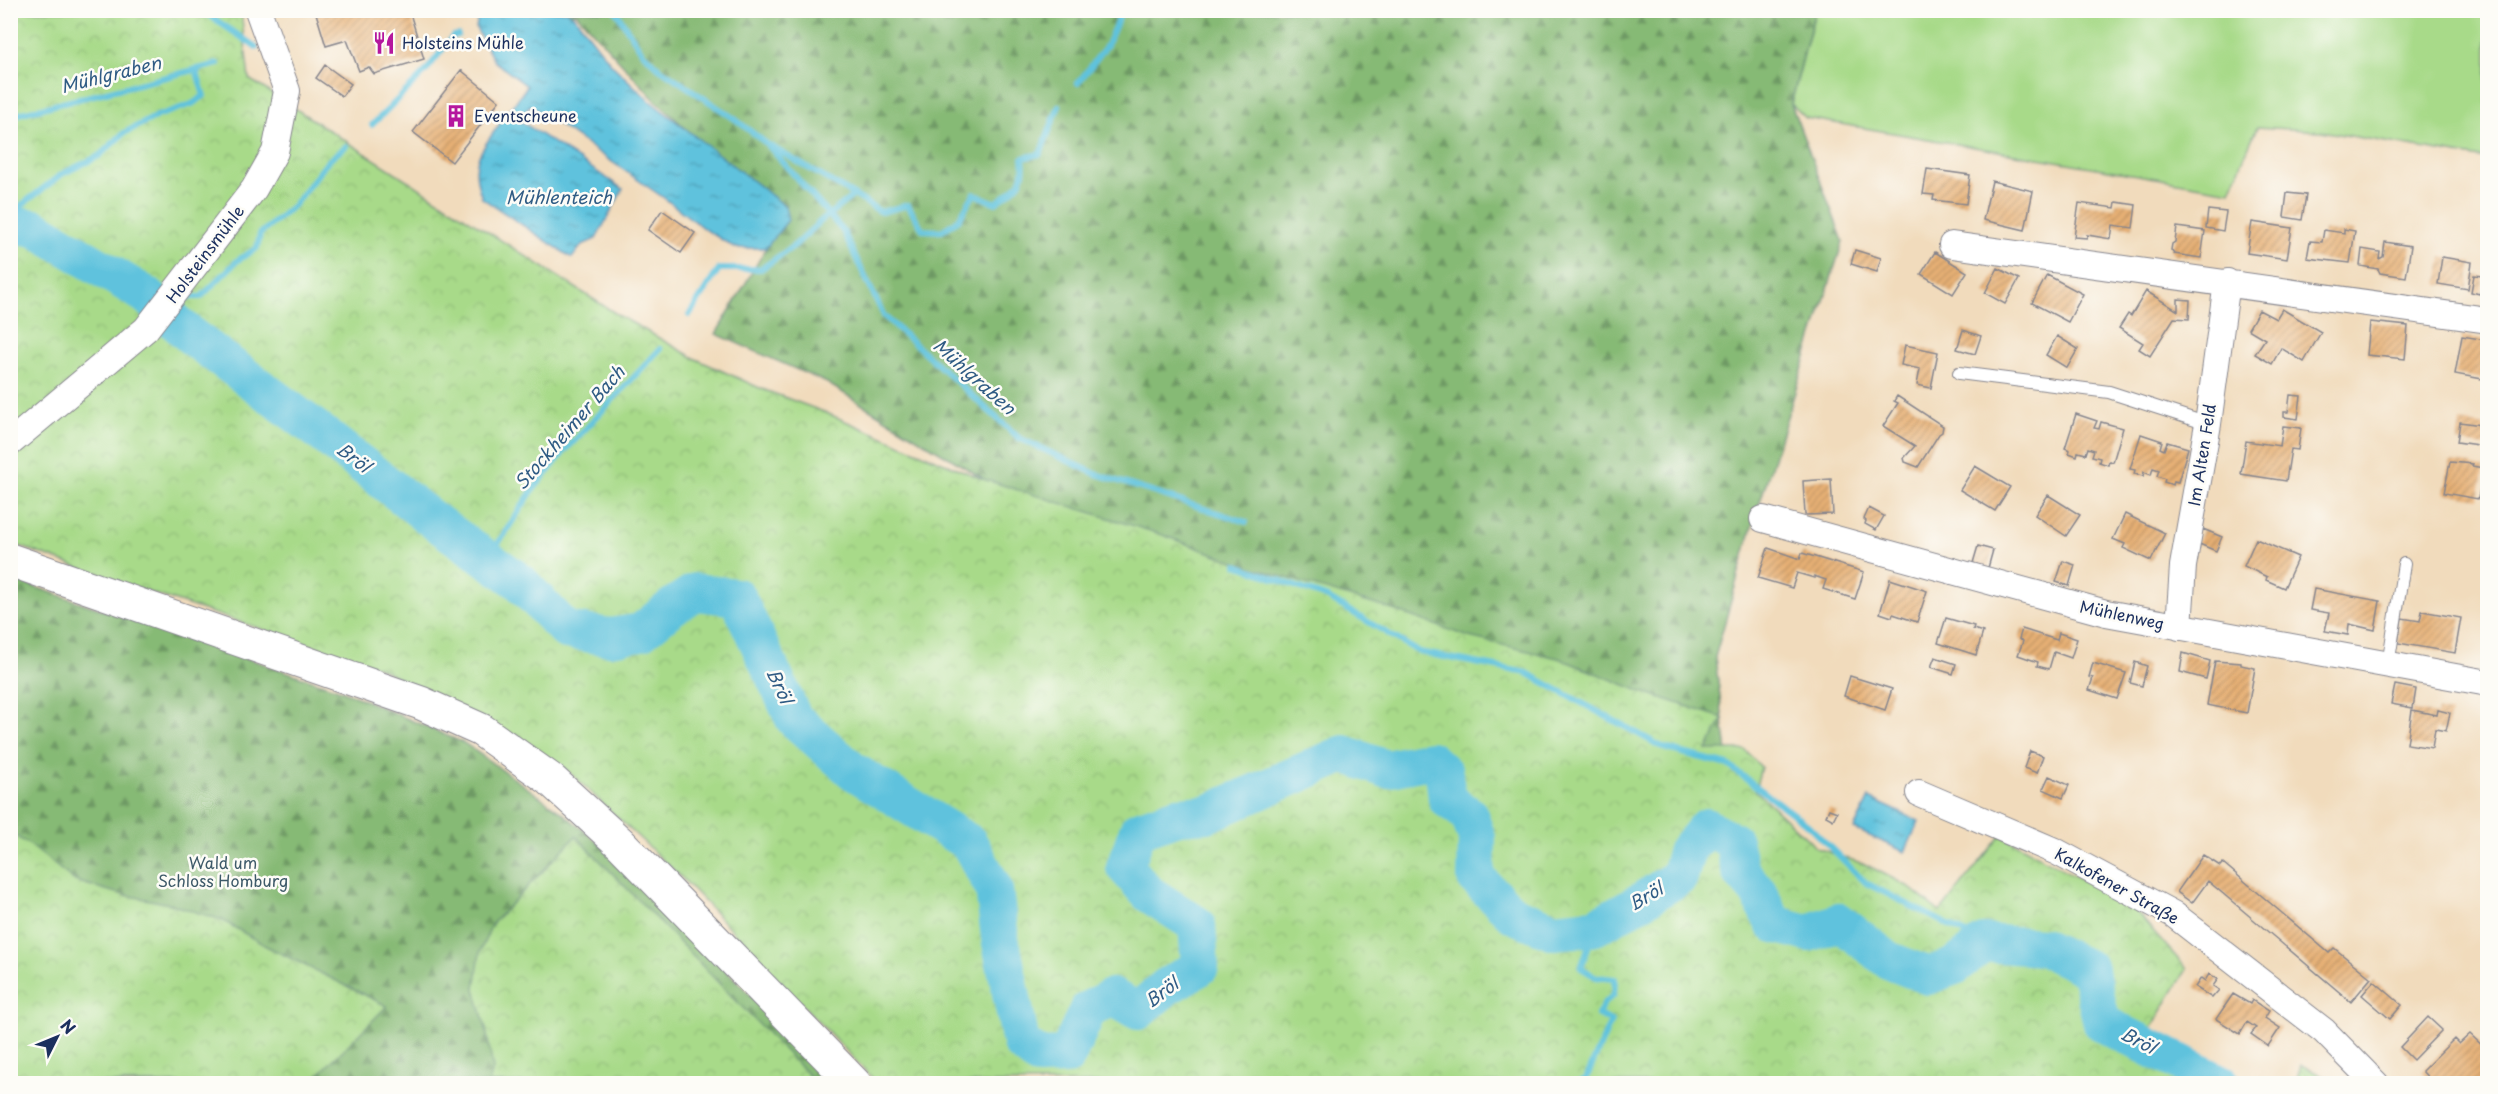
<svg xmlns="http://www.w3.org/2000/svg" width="2498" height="1094" font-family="'Playpen Sans',sans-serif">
	<defs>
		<pattern id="forest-firs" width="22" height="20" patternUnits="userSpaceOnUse" patternTransform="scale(1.5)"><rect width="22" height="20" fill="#86ba75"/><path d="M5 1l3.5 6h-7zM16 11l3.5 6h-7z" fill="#6d9863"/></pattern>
		<pattern id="park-crowns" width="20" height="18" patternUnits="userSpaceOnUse" patternTransform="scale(1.5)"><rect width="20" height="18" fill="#a8da89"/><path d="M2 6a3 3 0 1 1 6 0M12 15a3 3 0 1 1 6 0" fill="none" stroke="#90bb79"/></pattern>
		<pattern id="water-ripples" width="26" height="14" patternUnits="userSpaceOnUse" patternTransform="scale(1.5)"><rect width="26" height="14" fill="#5fc2dd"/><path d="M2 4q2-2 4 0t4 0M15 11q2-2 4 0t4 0" fill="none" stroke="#4e9eb6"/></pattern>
		<pattern id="building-hatch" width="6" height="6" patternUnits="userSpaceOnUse" patternTransform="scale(1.5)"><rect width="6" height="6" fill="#e7b074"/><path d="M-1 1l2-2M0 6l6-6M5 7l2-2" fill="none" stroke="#ba9062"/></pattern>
	</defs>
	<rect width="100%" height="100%" fill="#fdfcf7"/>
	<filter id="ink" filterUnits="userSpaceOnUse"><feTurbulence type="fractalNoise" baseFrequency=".0167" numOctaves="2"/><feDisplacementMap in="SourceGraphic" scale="12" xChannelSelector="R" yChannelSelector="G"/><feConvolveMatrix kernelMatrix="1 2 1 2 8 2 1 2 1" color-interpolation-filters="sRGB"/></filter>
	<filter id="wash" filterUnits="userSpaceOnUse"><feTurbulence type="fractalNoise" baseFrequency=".008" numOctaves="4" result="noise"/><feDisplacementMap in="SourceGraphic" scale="24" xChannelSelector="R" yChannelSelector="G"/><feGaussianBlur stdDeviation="1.35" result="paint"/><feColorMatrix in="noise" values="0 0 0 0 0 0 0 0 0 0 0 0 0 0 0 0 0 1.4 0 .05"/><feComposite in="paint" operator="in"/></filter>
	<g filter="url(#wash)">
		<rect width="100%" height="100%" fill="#f1dbbc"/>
		<path fill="#a8da89" stroke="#628474" stroke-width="1.5" d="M1815 11H2487V159L2321 131 2257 127 2230 191 1806 118 1791 104Z"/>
		<path fill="url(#forest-firs)" stroke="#50746a" stroke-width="1.5" d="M549 11H1815L1791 104 1843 241 1752 527 1715 657 1734 807 1015 498 827 383 716 334 783 219 654 99 576 13 558 16Z
			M11 579 341 690 464 743 563 813 619 860 837 1084H11Z"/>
		<path fill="url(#park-crowns)" stroke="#628474" stroke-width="1.5" d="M10 11H241L249 79 618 315 696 359 762 389 824 412 980 478 1160 534 1244 565 1396 611 1469 637 1558 658 1640 691 1723 718 1707 750H1745L1761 767 1755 790 1817 848 1867 865 1907 886 1940 912 2001 835 2133 908 2187 969 2151 1029 2208 1068 2251 1083H877L683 879 567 770 532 747 378 667 121 583 11 543Z
			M10 833 30 845 75 881 120 894 170 904 222 920 266 946 387 1006 310 1083H11Z
			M576 836 816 1083H489L493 1069 486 1029 475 989 480 952 492 924Z
			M2301 1065 2336 1083H2296Z"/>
		<path fill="url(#water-ripples)" stroke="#3d789e" stroke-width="1.5" d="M479 11H566L575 17 612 65 651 102 785 206 788 220 766 248H735L703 228 664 198 530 105 519 120 623 189 596 239 582 245 572 258 482 198C477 185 473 170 479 156 489 135 514 106 527 86L494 61 476 28Z
			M1869 798 1919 821 1905 852 1854 829Z"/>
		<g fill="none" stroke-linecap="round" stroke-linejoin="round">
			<path stroke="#5fc2dd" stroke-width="6" d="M201 10 256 47
				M615 10 642 52 659 68 735 119 767 144 854 195
				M1078 83 1107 45 1122 10
				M10 116 218 64
				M372 125 426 71 453 36 458 35
				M767 144 843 231 884 316 1019 438 1096 474 1246 522
				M10 214 62 174 99 156 124 133 157 116 192 104 204 96 196 69
				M183 300 186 297H201L238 260 257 248 260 234 294 205 328 161 346 146
				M689 315 719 269H761L795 245 823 219 854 195 881 212 908 205 923 230 942 231 959 219 974 194 996 203C1014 188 1027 184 1023 158L1040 154 1059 106
				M488 559 532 491 563 453 660 349
				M1237 565 1328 598 1419 652 1527 673 1664 748 1728 765 1809 826 1866 883 1984 943
				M1576 1084 1586 1079 1611 1021 1598 1015 1604 1003 1614 995 1615 979 1596 977 1581 968 1595 927"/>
			<path stroke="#5fc2dd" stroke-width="38" d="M10 224 35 228 146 295 191 336 316 429 437 523 520 582 566 630 610 637 641 632 672 607 695 592 737 597 794 719 853 771 969 843 994 889 1000 938 1021 1043 1039 1057 1067 1056 1088 1010 1112 997 1138 1011 1166 987 1200 967 1197 925 1149 894 1125 867 1138 830 1178 816 1207 814 1344 754 1386 769 1430 760 1444 773 1447 799 1469 815 1477 838 1476 878 1514 915 1554 931 1595 927 1643 900 1679 877 1687 850 1706 827 1733 841 1740 871 1758 892 1774 924 1808 933 1839 922 1888 960 1928 976 1955 966 1984 943 2042 947 2089 969 2102 1023 2222 1084"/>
		</g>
		<g id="blocks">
			<path fill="url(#building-hatch)" d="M315 10H409L424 59 374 74 369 67 359 71 347 40 326 46Z
				M325 65 351 84 342 96 316 78Z
				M461 70 499 101 452 162 413 132Z
				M1927 169 1970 175 1966 204 1933 200 1934 195 1923 194Z
				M1992 181 2033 191 2025 230 1983 220Z
				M2287 193 2306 195 2302 220 2284 217Z
				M2116 202 2136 205 2133 228 2113 225 2111 239 2087 235V238L2074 237 2079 203 2115 208Z
				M662 210 695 233 681 253 648 230Z
				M2208 210 2226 212 2223 231 2206 228Z
				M2252 222 2292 228 2287 259 2247 253Z
				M2177 227 2205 231 2201 258 2174 254 2171 250 2172 244 2175 242Z
				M2344 229 2355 231 2350 263 2307 258 2310 241 2322 242 2324 230 2344 233Z
				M2385 242 2411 246 2406 277 2380 273 2378 269 2360 266 2362 249 2380 252 2379 259 2383 257Z
				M1855 250 1881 258 1877 272 1851 264Z
				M1935 252 1967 272 1953 294 1921 274Z
				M2442 257 2472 262 2468 289 2438 284Z
				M1998 268 2019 279 2005 304 1985 293Z
				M2047 275 2083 294 2068 322 2032 303Z
				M2474 275 2483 276 2480 294 2471 292Z
				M2146 291 2178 311V299L2190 300 2189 319 2174 318 2150 356 2139 349 2143 343 2119 328 2128 314 2131 316Z
				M2282 309 2321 332 2304 362 2281 348 2272 364 2255 354 2265 339 2248 329 2259 310 2276 319Z
				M2370 322 2408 326 2405 359 2367 355Z
				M1963 330 1981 336 1975 354 1957 349Z
				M2057 336 2078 349 2067 368 2046 355Z
				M2462 336 2487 340 2485 351 2488 352V380L2455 374Z
				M1905 345 1938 352 1931 388 1917 385 1920 369 1901 365Z
				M2290 395 2301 396 2298 419 2284 417V412H2288Z
				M1897 396 1943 426 1942 432 1939 434 1918 467 1905 462 1904 458 1915 446 1883 426 1898 403 1894 401Z
				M2076 414 2097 421 2094 428 2099 429 2101 422 2123 428 2113 462 2109 461 2108 465 2099 462 2100 458 2092 456 2094 450 2088 448 2086 454 2078 452 2077 456 2069 453 2070 450 2065 448Z
				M2460 422 2488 426 2485 446 2457 442Z
				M2283 426 2301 428 2298 450 2291 449 2286 481 2241 474 2246 441 2280 446Z
				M2141 434 2162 441 2160 448 2164 450 2167 442 2188 448 2178 482 2174 481 2173 485 2164 482 2165 479 2157 476 2159 470 2153 468 2151 475 2144 472 2143 476 2134 474 2135 470 2130 469Z
				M2450 462 2473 464 2472 466 2484 468 2478 499 2444 493Z
				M1975 466 2010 487 1995 511 1960 490Z
				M1831 479 1833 514 1805 515 1803 481Z
				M2048 495 2080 515 2066 536 2035 515Z
				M1869 508 1884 516 1876 530 1865 524 1866 521 1864 519Z
				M2125 514 2165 533 2151 561 2123 548 2125 544 2113 539Z
				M2203 529 2222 537 2216 551 2197 543Z
				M2256 539 2298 557 2284 588 2266 580 2267 577 2244 566Z
				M1978 546 1993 550 1988 568 1973 563Z
				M1768 548 1800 559 1802 553 1864 572 1855 599 1823 589 1826 580 1814 576V578L1797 573 1792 588 1758 578Z
				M2063 561 2075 565 2069 586 2056 582Z
				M1890 579 1927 591 1917 622 1893 614 1892 617 1880 613Z
				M2314 589 2380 601 2375 630 2349 624 2348 635 2325 631 2329 613 2310 610Z
				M2422 611 2461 618 2455 653 2398 643 2402 618 2420 621Z
				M1946 618 1974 626 1973 629 1983 632 1976 655 1938 643Z
				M2022 629 2057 640 2059 633 2077 639 2071 658 2054 652 2049 669 2037 666 2038 662 2018 655 2023 641 2019 639Z
				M2183 653 2210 661 2206 679 2180 672Z
				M1935 657 1956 664 1953 674 1931 667Z
				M2215 661 2241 663V665L2255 668 2247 713 2207 705Z
				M2135 662 2147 666 2142 686 2130 683Z
				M2093 663 2126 673 2117 699 2089 690 2093 678 2089 677Z
				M1850 676 1892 689 1885 710 1844 696Z
				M2395 685 2416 689 2413 708 2391 704Z
				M2412 710 2437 715 2438 710 2450 713 2446 731 2435 729 2432 748 2407 744Z
				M2030 751 2043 756 2037 773 2024 768Z
				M2049 776 2069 785 2063 798 2043 789Z
				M1829 809 1837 812 1833 820 1826 816Z
				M2203 855 2220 866 2223 863 2329 953 2334 948 2371 978 2351 1002 2208 881 2192 903 2177 892Z
				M2209 974 2218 979 2213 986 2219 990 2212 998 2195 987 2201 978 2205 981Z
				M2374 981 2402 1005 2390 1019 2362 995Z
				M2233 994 2250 1004 2252 1000 2269 1011 2265 1018 2280 1028 2268 1046 2251 1034 2256 1028 2247 1022 2240 1034 2216 1019Z
				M2428 1017 2442 1030 2413 1060 2400 1047Z
				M2470 1034 2488 1051V1084H2434L2422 1071 2454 1039 2459 1044Z"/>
		</g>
	</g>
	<g filter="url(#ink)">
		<use href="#blocks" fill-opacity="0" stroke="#86858d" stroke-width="1.5"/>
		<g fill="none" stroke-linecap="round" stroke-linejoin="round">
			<g stroke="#86858d" stroke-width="14">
				<path id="service" d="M1959 373 2109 392 2208 424
					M2388 665 2404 564"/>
			</g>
			<g stroke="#86858d" stroke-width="28">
				<path id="minor" d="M1952 245 2488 320
					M10 443 146 329 254 189 275 152 287 91 258 10
					M1763 519 2106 613 2488 683
					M2179 627 2183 566 2208 424 2227 282
					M1919 793 2057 852 2173 914 2324 1031 2376 1084"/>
			</g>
			<g stroke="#86858d" stroke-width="35">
				<path id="secondary" d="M10 560 421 703 481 730 550 779 620 843 855 1084"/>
			</g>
			<use href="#service" stroke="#fff" stroke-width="12"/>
			<use href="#minor" stroke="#fff" stroke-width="26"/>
			<use href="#secondary" stroke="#fff" stroke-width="33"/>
		</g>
	</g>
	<defs>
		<g id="restaurant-bare" transform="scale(1.8)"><path d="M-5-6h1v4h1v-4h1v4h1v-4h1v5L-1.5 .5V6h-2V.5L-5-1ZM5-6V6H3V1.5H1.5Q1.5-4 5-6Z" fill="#b5179e" stroke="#fdfcf7" stroke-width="2.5" paint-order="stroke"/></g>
		<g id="building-bare" transform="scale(1.8)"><path d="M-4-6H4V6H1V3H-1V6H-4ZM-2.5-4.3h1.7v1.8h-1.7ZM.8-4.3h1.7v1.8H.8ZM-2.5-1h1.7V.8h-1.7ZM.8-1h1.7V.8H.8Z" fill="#b5179e" stroke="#fdfcf7" stroke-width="2.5" paint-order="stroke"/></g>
	</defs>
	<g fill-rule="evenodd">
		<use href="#restaurant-bare" x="384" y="43"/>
		<use href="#building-bare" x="456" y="116"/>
	</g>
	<g text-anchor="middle" stroke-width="5" stroke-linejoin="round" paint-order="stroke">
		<g font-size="16" fill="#1b2f5e" stroke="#fdfcf7" text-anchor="start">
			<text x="402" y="49">Holsteins Mühle</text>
			<text x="474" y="122">Eventscheune</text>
		</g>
		<g font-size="16" fill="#1b2f5e" stroke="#fdfcf7">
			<text transform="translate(205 254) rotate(-53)" y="6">Holsteinsmühle</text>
			<text transform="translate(2202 455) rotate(-81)" y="6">Im Alten Feld</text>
			<text transform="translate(2122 615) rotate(12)" y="6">Mühlenweg</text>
			<text transform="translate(2117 886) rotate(29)" y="6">Kalkofener Straße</text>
		</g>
		<g font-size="16" fill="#3e5a69" stroke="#fdfcf7">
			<text x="223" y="869">Wald um<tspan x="223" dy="18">Schloss Homburg</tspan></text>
		</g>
		<g font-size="18" font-style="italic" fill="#2f5b84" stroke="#fdfcf7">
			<text transform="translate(111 75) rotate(-14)" y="6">Mühlgraben</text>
			<text x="559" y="204">Mühlenteich</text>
			<text transform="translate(974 377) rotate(42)" y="6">Mühlgraben</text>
			<text transform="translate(570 428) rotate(-49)" y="6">Stockheimer Bach</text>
			<text transform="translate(353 458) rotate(37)" y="6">Bröl</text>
			<text transform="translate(779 686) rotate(65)" y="6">Bröl</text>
			<text transform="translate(1646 897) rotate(-31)" y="6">Bröl</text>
			<text transform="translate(1162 993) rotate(-37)" y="6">Bröl</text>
			<text transform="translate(2138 1041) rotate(27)" y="6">Bröl</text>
		</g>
	</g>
	<rect width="2498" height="1094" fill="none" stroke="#fdfcf7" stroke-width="36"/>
	<g transform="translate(57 1037) rotate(47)" stroke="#fdfcf7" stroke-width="4.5" paint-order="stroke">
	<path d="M0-4.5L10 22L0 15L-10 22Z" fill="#1b2f5e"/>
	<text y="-9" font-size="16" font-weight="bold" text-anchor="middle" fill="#1b2f5e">N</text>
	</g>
</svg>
